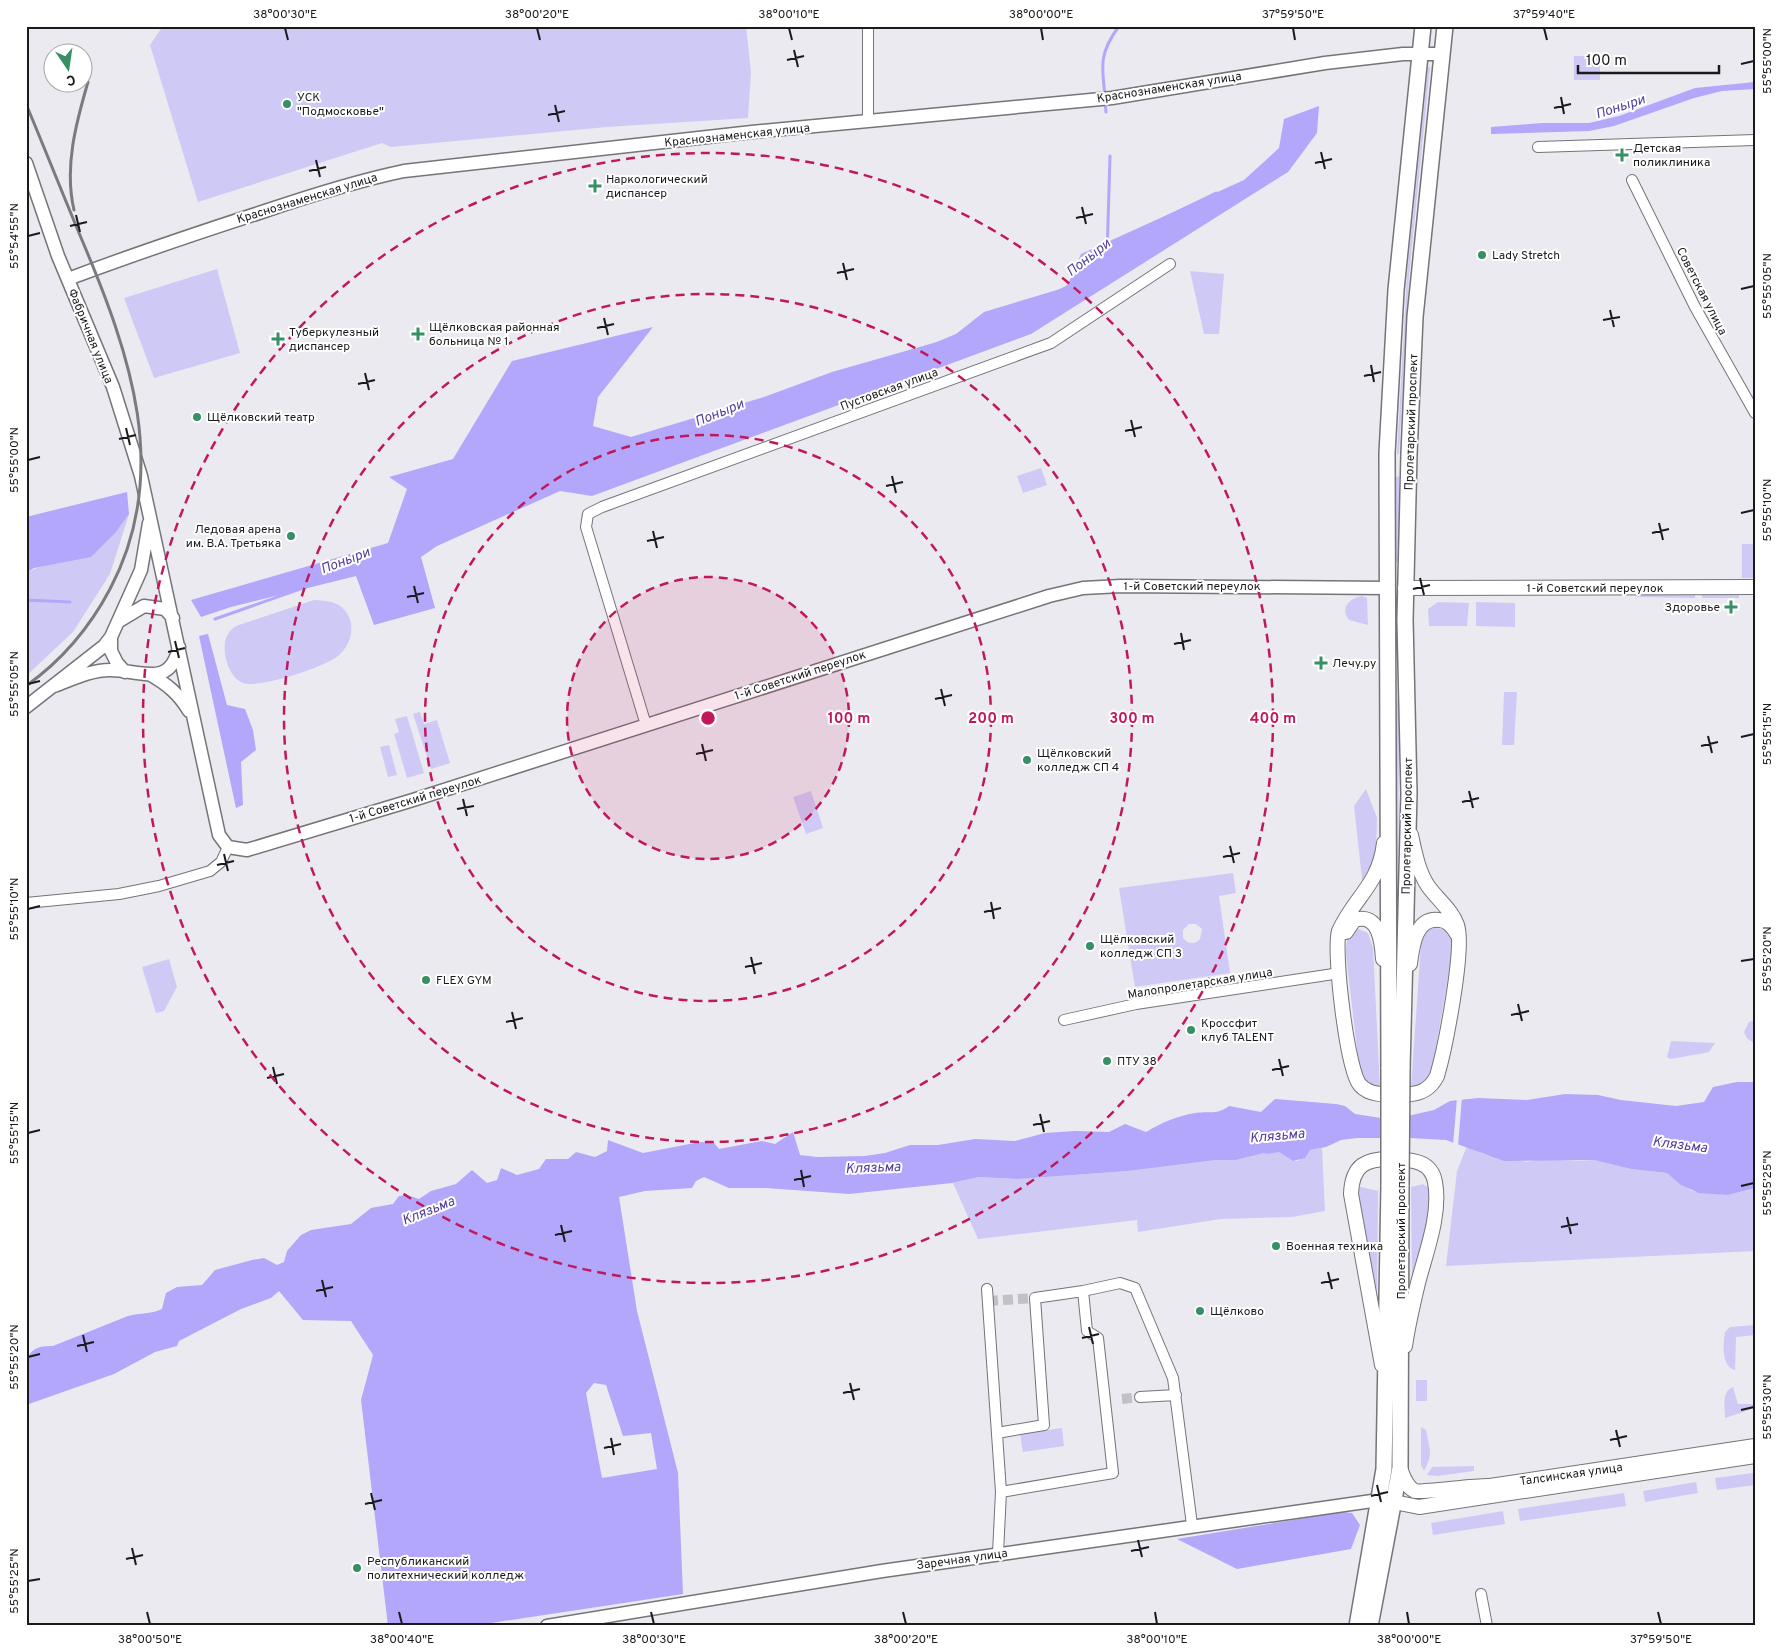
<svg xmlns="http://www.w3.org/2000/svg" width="1781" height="1652" font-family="Overpass,sans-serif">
	<rect width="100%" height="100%" fill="#ebeaf0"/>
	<path fill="#cecaf5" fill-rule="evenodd" d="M163 26H746L751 72 748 118 607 127 391 147 382 143 198 202 150 45Z
		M1574 56H1600V80H1574Z
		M1428 67H1430L1409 276 1399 454H1397L1407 275Z
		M217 269 240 353 154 378 124 298Z
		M1190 271 1224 274 1219 334H1204Z
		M1041 468 1047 485 1023 493 1017 476Z
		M1399 476V562H1396V477Z
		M129 514 110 574 73 632 26 676V573L116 532Z
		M1742 544H1755V578H1742Z
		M1644 595H1695V598L1637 597Z
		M1702 595H1739V598H1702Z
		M1362 596 1367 598 1368 625 1349 620C1339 608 1350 598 1362 596Z
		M314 600C322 600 330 601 337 604 358 616 354 643 338 656 325 667 258 689 243 683 234 680 228 668 226 659 223 645 224 634 236 626Z
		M1438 602 1469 603 1467 626H1429L1428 609Z
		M1476 602 1515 603V627L1476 626Z
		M1395 673 1399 715 1398 928 1397 927Z
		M1504 692H1517L1514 745H1502Z
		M420 712 424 724 437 720 450 763 431 769 413 714Z
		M407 716 424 773 407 778 394 734 399 732 395 719Z
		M389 745 397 775 388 777 380 747Z
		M1366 789 1377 818 1376 859 1363 888 1354 806Z
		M811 791 823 828 806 834 793 797Z
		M1233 873 1236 893 1219 896 1230 973 1135 987 1119 888ZM1189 924H1196L1202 929 1200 939C1195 945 1188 944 1183 938V930Z
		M1433 927 1444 930 1452 937V954L1433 1065C1429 1077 1424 1086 1411 1088L1421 944 1427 931Z
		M1356 928 1368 933 1373 948 1380 1087C1366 1084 1364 1078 1359 1065L1346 955C1346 945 1346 934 1356 928Z
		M169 959 177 987 164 1011 156 1013 142 967Z
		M1755 1020V1044L1747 1038 1744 1032 1749 1022Z
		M1671 1041 1715 1043 1709 1052 1705 1053 1670 1059 1667 1057Z
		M1467 1146 1483 1154 1527 1162 1539 1159 1579 1161 1594 1160 1631 1169 1667 1173 1692 1191 1728 1195 1755 1188V1251L1446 1266 1457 1171Z
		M1322 1148 1325 1211 1292 1217 1221 1219 1138 1232 1137 1220 978 1239 953 1183 979 1177 1018 1179 1128 1171 1216 1160H1236L1264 1153 1268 1154 1279 1152 1293 1161H1298L1310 1150Z
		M1423 1184 1430 1189 1426 1227 1412 1285 1411 1187Z
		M1357 1186 1378 1191 1377 1298 1358 1207Z
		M1755 1325V1335L1736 1337 1735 1370C1721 1366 1723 1345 1725 1332L1730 1327Z
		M1416 1380H1427V1401H1416Z
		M1733 1387 1738 1404H1755V1408L1725 1418C1725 1406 1721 1392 1733 1387Z
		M1421 1427 1426 1430C1429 1448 1434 1453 1424 1471L1421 1465Z
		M1062 1428 1064 1446 1023 1452 1020 1434Z
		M1474 1466V1471L1438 1476 1427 1475 1432 1467Z
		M1753 1473 1755 1485 1717 1490 1715 1478Z
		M1696 1482 1698 1493 1645 1502 1643 1491Z
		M1624 1493 1626 1506 1520 1521 1518 1509Z
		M1503 1511 1505 1524 1433 1535 1431 1523Z"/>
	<path fill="#b2a7fa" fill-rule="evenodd" d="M1755 82V89L1722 91 1694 98 1614 126 1589 131 1491 134V127L1542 123H1589L1619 116 1695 88Z
		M1319 106 1317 133 1288 172 1031 334 592 496 560 491 437 546 421 557 435 608 374 625 356 576 231 607 201 617 191 600 388 543 407 489 389 477 453 459 512 361 653 327 598 397 593 426 631 437 764 397 832 372 951 338 984 312 1067 287 1081 254 1244 180 1279 148 1284 119Z
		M127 492 129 514 116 532 91 557 34 568 26 573V517Z
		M208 634 227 705 245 709 253 730 256 750 241 762 243 805 236 808 199 636Z
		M1737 1082H1755V1188L1728 1195 1699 1193 1681 1185 1667 1173 1631 1169 1594 1160 1504 1161 1446 1140 1410 1138H1357L1341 1140 1326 1147 1310 1150 1305 1158 1293 1161 1279 1152 1268 1154 1264 1153 1236 1160H1216L1128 1171 1018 1179 979 1177 952 1183 849 1194 766 1188H729L704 1177 696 1181 692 1188 645 1191 619 1197 637 1311 678 1473 683 1594 471 1626H388L361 1400 373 1355 351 1321 303 1320 279 1291 271 1298 241 1309 179 1341 177 1346 155 1352 114 1374 26 1405C26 1378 16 1344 53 1346L128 1316C139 1313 153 1314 162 1309L166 1293 177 1287 202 1285 215 1270 252 1260 264 1258 277 1265 284 1262 287 1251 301 1235 311 1230 351 1224 371 1208 393 1204 399 1196 407 1195 419 1199 431 1191 456 1184 472 1170 487 1183 497 1180 501 1168 517 1175 539 1169 546 1159H568L576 1152 595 1157 607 1151 608 1140 643 1153 700 1142 714 1143 719 1149 762 1141 775 1144 793 1132 800 1155 817 1157 865 1156 885 1153 910 1145H938L975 1139 1015 1141 1045 1133 1075 1131 1109 1132 1125 1124 1146 1132C1161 1123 1177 1116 1195 1113 1208 1111 1218 1115 1229 1106L1261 1112 1275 1099 1336 1104 1345 1106 1355 1114 1381 1118 1412 1115 1434 1110 1450 1101 1478 1098 1527 1100 1565 1094 1598 1095 1621 1100 1676 1106 1704 1102 1713 1087ZM594 1383 606 1385 623 1436 651 1433 657 1469 602 1478 586 1393Z
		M1342 1512 1352 1513 1360 1525 1351 1549 1237 1569 1177 1539Z"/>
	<path fill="#ebeaf0" d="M1462 1097 1458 1146 1453 1145 1457 1098Z"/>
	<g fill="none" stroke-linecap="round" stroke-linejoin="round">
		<path stroke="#b2a7fa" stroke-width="3" d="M1105 95C1101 64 1100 52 1119 26
			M1105 102 1106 112
			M1107 257 1110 156
			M26 600 70 602
			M215 619 360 568 382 556 474 517 507 506 569 468 673 443 724 420 791 395 850 379 893 362 1036 302 1067 287 1140 230 1216 193"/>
		<path stroke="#c1c0c6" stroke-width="10" stroke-dasharray="10 5" stroke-linecap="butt" d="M988 1301 1035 1298
			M1122 1399 1140 1397"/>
		<g stroke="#747479" stroke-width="12">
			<path id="minor" d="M868 121V26
				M1538 147 1755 140
				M1632 180 1695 307 1755 413
				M646 725 586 527 588 514 602 507 1051 343 1170 264
				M26 903 119 894 159 886 210 871 221 862 228 847
				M1064 1020 1136 1004 1340 973
				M987 1289 1001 1492
				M1140 1397 1176 1395
				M997 1433 1044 1425 1035 1298 1083 1291
				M998 1553 1001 1492 1113 1473 1098 1338 1087 1331 1083 1291 1120 1283 1135 1288 1173 1378 1192 1525
				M1481 1594 1487 1626"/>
		</g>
		<g stroke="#747479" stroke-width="15">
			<path id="tertiary" d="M26 163 58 256 113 387 141 476 219 835 228 847 247 850 413 800 1049 596 1083 588 1121 586 1387 588
				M68 279C132 255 197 233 262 212 309 196 356 181 404 171L752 132 1112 98 1325 63 1403 54H1442
				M119 621 144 606 165 609 173 618
				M125 672 117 663 111 651V637L141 570 149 523
				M149 674C167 684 179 694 189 711
				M54 686C71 680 90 670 110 670 140 670 170 689 179 647
				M26 707 104 646 111 637
				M547 1626 882 1571 1379 1500"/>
		</g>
		<g stroke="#747479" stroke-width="16">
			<path id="secondary" d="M1405 588 1755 587
				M1384 843C1379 885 1355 896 1339 931 1333 950 1347 1070 1360 1085 1371 1097 1388 1094 1403 1094 1419 1095 1430 1090 1437 1076 1445 1049 1465 948 1457 925 1452 910 1437 899 1428 886 1418 871 1415 853 1411 835
				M1346 932 1354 920C1379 912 1382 942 1383 959
				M1410 964C1412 948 1415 917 1439 920 1447 920 1453 927 1457 934
				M1382 1365 1351 1194C1352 1165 1366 1158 1393 1159 1411 1160 1431 1160 1435 1182 1441 1214 1426 1252 1418 1283 1413 1304 1408 1325 1405 1346
				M1400 1468C1403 1476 1406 1487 1415 1491 1421 1493 1477 1485 1490 1486L1755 1446
				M1394 1502 1419 1507 1755 1456"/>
		</g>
		<g stroke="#747479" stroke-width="18">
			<path id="primary" d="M1389 1069 1387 453 1396 290 1423 26
				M1402 1069 1409 793 1405 620 1409 454 1415 317 1445 26
				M1357 1626 1384 1469 1389 1185
				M1370 1626 1400 1468 1401 1185"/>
		</g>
		<use href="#minor" stroke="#fff" stroke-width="10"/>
		<use href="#tertiary" stroke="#fff" stroke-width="12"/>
		<use href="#secondary" stroke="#fff" stroke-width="14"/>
		<use href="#primary" stroke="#fff" stroke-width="15"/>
		<path stroke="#7b7a7e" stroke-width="3" d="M26 104C45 149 63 195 82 240 130 354 172 472 110 589 90 627 61 661 26 686
			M74 210C64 167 76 123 88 82"/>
		<g stroke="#747479" stroke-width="18" stroke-linecap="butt">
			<path id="primary-bridge" d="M1389 1185V1069
				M1401 1185 1402 1069"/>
		</g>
		<use href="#primary-bridge" stroke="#fff" stroke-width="15"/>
	</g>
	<path fill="none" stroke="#1a191c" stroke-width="2" d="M285 28 288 40M537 28 540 40M789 28 792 40M1041 28 1043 40M1293 28 1295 40M1544 28 1547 40M794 50 798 67M787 60 804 56M1741 64 1754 61M1561 97 1564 114M555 105 559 122M1554 108 1571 104M548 115 565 111M1321 152 1325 169M316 160 320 177M1315 163 1332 159M309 171 326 167M1082 207 1086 224M76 215 80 232M1076 218 1093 214M70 226 87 222M28 236 40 233M843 263 847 280M837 273 854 269M1741 289 1754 286M1610 310 1614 327M604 318 608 335M1603 320 1620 317M597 328 614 324M1371 365 1374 382M365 373 369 390M1364 376 1381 372M358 384 375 380M1131 420 1135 437M126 428 130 445M1125 431 1142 427M119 439 136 435M28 460 40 457M892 476 896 493M886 486 903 482M1741 513 1754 510M1659 523 1663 540M653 531 657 548M1652 533 1669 529M647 541 664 537M1420 578 1424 595M414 586 418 603M1413 589 1430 585M407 597 424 593M1181 633 1184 650M175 641 179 658M1174 644 1191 640M168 652 185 648M28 684 40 681M941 689 945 706M935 699 952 695M1708 736 1712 753M1741 737 1754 734M702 744 706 761M1701 746 1718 742M696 754 713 750M1469 791 1473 808M463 799 467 816M1462 802 1479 798M457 809 474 806M1230 846 1234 863M224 854 228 871M1223 857 1240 853M217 865 234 861M991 902 994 919M28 909 40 906M984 912 1001 908M751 957 755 974M1741 961 1754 959M745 967 762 963M1518 1004 1522 1021M512 1012 516 1029M1511 1015 1529 1011M506 1022 523 1018M1279 1059 1283 1076M273 1067 277 1084M1272 1070 1289 1066M267 1078 284 1074M1040 1114 1044 1132M1033 1125 1050 1121M28 1133 40 1130M801 1170 804 1187M794 1180 811 1176M1741 1186 1754 1183M1567 1217 1571 1234M561 1225 565 1242M1561 1227 1578 1224M555 1235 572 1231M1328 1272 1332 1289M322 1280 326 1297M1321 1283 1339 1279M316 1291 333 1287M1089 1327 1093 1344M83 1335 87 1352M1082 1338 1099 1334M77 1346 94 1342M28 1357 40 1354M850 1383 854 1400M843 1393 860 1389M1741 1410 1754 1407M1616 1430 1620 1447M611 1438 614 1455M1610 1440 1627 1436M604 1448 621 1444M1377 1485 1381 1502M371 1493 375 1510M1371 1496 1388 1492M365 1504 382 1500M1138 1540 1142 1557M132 1548 136 1565M1131 1551 1149 1547M126 1559 143 1555M28 1581 40 1579M147 1612 150 1624M399 1612 402 1624M651 1612 654 1624M903 1612 906 1624M1155 1612 1157 1624M1407 1612 1409 1624M1658 1612 1661 1624"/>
	<circle cx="708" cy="718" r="141" fill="#c2185b" fill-opacity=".12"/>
	<g fill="none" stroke="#c2185b" stroke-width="2.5" stroke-dasharray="9 6">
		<circle cx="708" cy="718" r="141"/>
		<circle cx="708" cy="718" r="283"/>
		<circle cx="708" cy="718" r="424"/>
		<circle cx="708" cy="718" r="565"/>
	</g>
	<g fill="#368f65" stroke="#fff" stroke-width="2">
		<circle cx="287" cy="104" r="5"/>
		<path d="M1619.5 147.5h5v5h5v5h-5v5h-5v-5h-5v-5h5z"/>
		<path d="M592.5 178.5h5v5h5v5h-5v5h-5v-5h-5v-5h5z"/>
		<circle cx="1482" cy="255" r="5"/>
		<path d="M415.5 326.5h5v5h5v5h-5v5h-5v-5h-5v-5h5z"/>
		<path d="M275.5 331.5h5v5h5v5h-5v5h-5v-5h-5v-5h5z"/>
		<circle cx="197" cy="417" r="5"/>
		<circle cx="291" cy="536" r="5"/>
		<path d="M1728.5 599.5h5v5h5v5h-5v5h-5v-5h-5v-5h5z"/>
		<path d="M1318.5 655.5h5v5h5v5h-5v5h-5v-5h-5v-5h5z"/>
		<circle cx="1027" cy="760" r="5"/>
		<circle cx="1090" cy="946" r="5"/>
		<circle cx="426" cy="980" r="5"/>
		<circle cx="1191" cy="1030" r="5"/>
		<circle cx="1107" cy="1061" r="5"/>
		<circle cx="1276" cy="1246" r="5"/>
		<circle cx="1200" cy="1311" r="5"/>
		<circle cx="357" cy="1568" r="5"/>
	</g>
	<g text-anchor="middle" stroke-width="4" stroke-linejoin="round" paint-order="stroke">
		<g font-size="12" fill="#1a191c" stroke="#fff">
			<text transform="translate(1169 87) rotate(-9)" y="4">Краснознаменская улица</text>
			<text transform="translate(737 135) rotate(-6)" y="4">Краснознаменская улица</text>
			<text transform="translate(307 198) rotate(-17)" y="4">Краснознаменская улица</text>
			<text transform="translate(1702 291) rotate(63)" y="4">Советская улица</text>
			<text transform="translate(91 336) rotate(68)" y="4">Фабричная улица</text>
			<text transform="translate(889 389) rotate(-20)" y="4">Пустовская улица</text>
			<text transform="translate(1411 422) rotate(-88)" y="4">Пролетарский проспект</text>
			<text x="1192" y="590">1-й Советский переулок</text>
			<text x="1595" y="592">1-й Советский переулок</text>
			<text transform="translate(800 675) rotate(-18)" y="4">1-й Советский переулок</text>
			<text transform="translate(415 799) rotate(-17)" y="4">1-й Советский переулок</text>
			<text transform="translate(1407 826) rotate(-89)" y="4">Пролетарский проспект</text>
			<text transform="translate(1200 983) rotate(-9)" y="4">Малопролетарская улица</text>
			<text transform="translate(1401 1231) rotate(-90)" y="4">Пролетарский проспект</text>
			<text transform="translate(1571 1474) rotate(-8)" y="4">Талсинская улица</text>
			<text transform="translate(962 1559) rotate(-8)" y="4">Заречная улица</text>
		</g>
		<g font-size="12" fill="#1a191c" stroke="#fff" text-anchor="start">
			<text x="297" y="101">УСК<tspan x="297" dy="14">"Подмосковье"</tspan></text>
			<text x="1633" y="152">Детская<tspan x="1633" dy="14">поликлиника</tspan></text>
			<text x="606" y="183">Наркологический<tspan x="606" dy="14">диспансер</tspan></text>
			<text x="1492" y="259">Lady Stretch</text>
			<text x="429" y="331">Щёлковская районная<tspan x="429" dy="14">больница № 1</tspan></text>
			<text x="289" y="336">Туберкулезный<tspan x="289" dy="14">диспансер</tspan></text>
			<text x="207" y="421">Щёлковский театр</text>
			<text x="281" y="533" text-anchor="end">Ледовая арена<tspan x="281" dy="14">им. В.А. Третьяка</tspan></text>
			<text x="1720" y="611" text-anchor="end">Здоровье</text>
			<text x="1332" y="667">Лечу.ру</text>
			<text x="1037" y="757">Щёлковский<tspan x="1037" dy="14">колледж СП 4</tspan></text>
			<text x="1100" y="943">Щёлковский<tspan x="1100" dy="14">колледж СП 3</tspan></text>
			<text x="436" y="984">FLEX GYM</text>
			<text x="1201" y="1027">Кроссфит<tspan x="1201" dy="14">клуб TALENT</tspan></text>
			<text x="1117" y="1065">ПТУ 38</text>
			<text x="1286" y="1250">Военная техника</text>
			<text x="1210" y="1315">Щёлково</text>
			<text x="367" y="1565">Республиканский<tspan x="367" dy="14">политехнический колледж</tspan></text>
		</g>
		<g font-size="14" font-style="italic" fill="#523d9b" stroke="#fff">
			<text transform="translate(1620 106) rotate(-18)" y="5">Поныри</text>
			<text transform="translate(1088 257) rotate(-38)" y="5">Поныри</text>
			<text transform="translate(719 412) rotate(-22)" y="5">Поныри</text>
			<text transform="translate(345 560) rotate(-21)" y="5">Поныри</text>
			<text transform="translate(1277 1135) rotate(-5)" y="5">Клязьма</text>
			<text transform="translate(1680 1144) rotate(7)" y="5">Клязьма</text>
			<text transform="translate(873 1167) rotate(-2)" y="5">Клязьма</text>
			<text transform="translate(428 1210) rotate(-22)" y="5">Клязьма</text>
		</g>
	</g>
	<circle cx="708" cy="718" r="8" fill="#c2185b" stroke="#fff" stroke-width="2.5"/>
	<g font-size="15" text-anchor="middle" font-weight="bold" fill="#c2185b" stroke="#fff" stroke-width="4" stroke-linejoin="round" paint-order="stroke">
		<text x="849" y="723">100 m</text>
		<text x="991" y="723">200 m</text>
		<text x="1132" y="723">300 m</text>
		<text x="1273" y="723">400 m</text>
	</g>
	<rect width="1781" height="1652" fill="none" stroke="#ffffff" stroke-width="55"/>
	<g transform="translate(68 68) rotate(167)"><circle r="24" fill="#ffffff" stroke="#a3a3a4"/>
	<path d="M0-4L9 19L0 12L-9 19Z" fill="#368f65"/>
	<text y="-8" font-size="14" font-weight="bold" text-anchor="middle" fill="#1a191c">С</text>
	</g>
	<path d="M1578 65v8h141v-8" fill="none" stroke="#1a191c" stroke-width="2.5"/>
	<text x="1586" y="65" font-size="15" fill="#1a191c" stroke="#ffffff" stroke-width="4" paint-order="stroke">100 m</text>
	<rect x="28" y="28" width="1726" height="1596" fill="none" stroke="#1a191c" stroke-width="2"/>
	<g font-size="12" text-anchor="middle" fill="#1a191c">
		<text x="285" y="18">38°00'30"E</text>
		<text x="537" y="18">38°00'20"E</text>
		<text x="789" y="18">38°00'10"E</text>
		<text x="1041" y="18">38°00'00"E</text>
		<text x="1293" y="18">37°59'50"E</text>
		<text x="1544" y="18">37°59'40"E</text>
		<text transform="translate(1767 61) rotate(-90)" y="4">55°55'00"N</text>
		<text transform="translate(14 236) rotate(-90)" y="4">55°54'55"N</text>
		<text transform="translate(1767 286) rotate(-90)" y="4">55°55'05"N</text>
		<text transform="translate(14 460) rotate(-90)" y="4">55°55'00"N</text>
		<text transform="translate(1767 510) rotate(-90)" y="4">55°55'10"N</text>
		<text transform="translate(14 684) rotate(-90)" y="4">55°55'05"N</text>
		<text transform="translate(1767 734) rotate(-90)" y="4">55°55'15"N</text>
		<text transform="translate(14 909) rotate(-90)" y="4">55°55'10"N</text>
		<text transform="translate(1767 959) rotate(-90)" y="4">55°55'20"N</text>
		<text transform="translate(14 1133) rotate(-90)" y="4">55°55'15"N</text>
		<text transform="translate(1767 1183) rotate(-90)" y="4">55°55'25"N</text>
		<text transform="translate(14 1357) rotate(-90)" y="4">55°55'20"N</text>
		<text transform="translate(1767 1407) rotate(-90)" y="4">55°55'30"N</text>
		<text transform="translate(14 1581) rotate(-90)" y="4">55°55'25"N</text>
		<text x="150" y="1643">38°00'50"E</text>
		<text x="402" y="1643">38°00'40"E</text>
		<text x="654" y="1643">38°00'30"E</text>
		<text x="906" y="1643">38°00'20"E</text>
		<text x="1157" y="1643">38°00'10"E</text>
		<text x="1409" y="1643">38°00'00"E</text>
		<text x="1661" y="1643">37°59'50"E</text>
	</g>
</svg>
